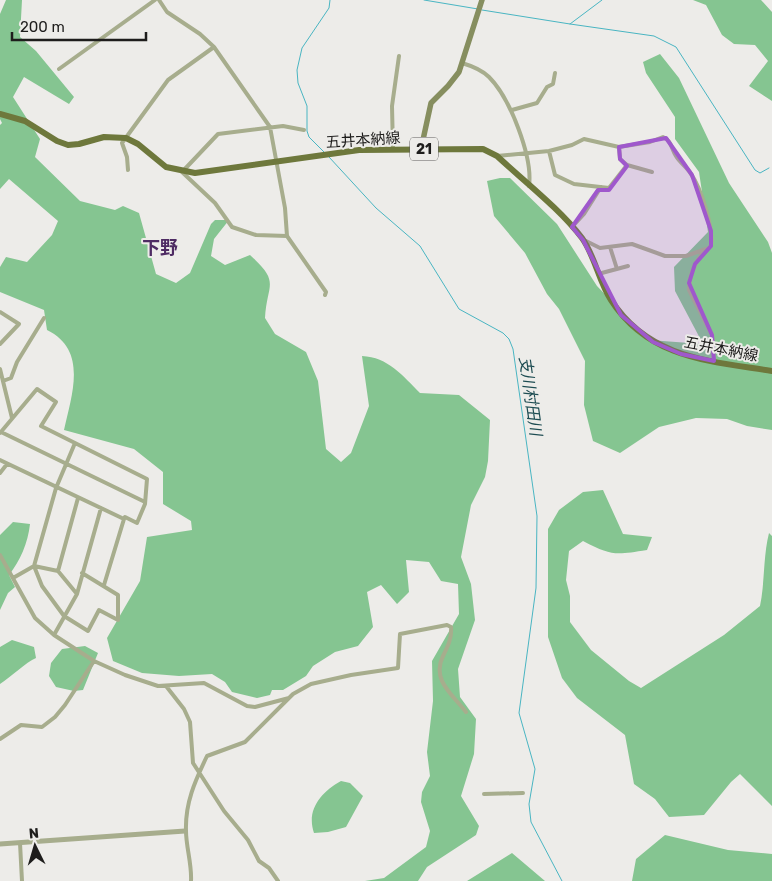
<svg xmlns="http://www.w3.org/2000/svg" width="772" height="881" font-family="Rubik,'Noto Sans JP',sans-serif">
	<rect width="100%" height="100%" fill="#edece9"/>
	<path fill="#85c591" d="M6 0H22L20 37 36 51 74 97 69 104 24 77 13 97 40 139 35 157 80 201 115 210 123 206 139 213 156 274 176 283 190 273 211 224 215 220H229L214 239 211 256 225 265 250 255C281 283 267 283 265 318L275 334 306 352 318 381 326 449 341 462 351 453 369 406 362 356C388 357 403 376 420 393L459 395 490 420 488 461 485 477 471 505 461 557 471 584 475 620 458 669 460 697 476 719 474 754 461 796 479 826 476 835 427 867 418 881H365L384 878 426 847 430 831 421 802 422 792 430 776 427 752 433 701 432 661 459 614 458 584 441 581 429 562 406 560 409 592 397 604 381 585 367 592 373 627 358 646 335 652 313 666 306 676 283 690H272L270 695 257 698 232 692 225 682 212 674 179 676 142 673 113 661 107 638 140 581 147 537 192 530 191 521 163 504V472L134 449 64 430C72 394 88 350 47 330L44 310 0 292V267L6 257 27 262 52 235 58 221 9 179 0 189V125L2 123 0 119V14Z
		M693 0H761L772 12V101L749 86 768 61 755 45 734 44 722 35 706 5Z
		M660 54 679 78 729 183 768 242 772 253V430L747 426 727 419 696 418 659 427 620 453 593 441 584 405 585 361 559 309 547 294 525 253 494 216 487 181 500 178H510L557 224 597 286 649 340 703 344 675 291 674 267 708 232 699 172 675 139V117L646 73 643 62Z
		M603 490 623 534 652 537 647 550C615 555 612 556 583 541L569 551 566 580 570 596V622L591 650 629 681 641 688 724 635 760 606C765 582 763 557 769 533L772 536V806L740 774 731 782 704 815 669 817 655 799 634 784 625 735 577 698 562 678 548 637V529L559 510 583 492Z
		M13 522 30 524C28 543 20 561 9 575L15 587 8 593 0 610V535Z
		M12 640 34 647 36 658C26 662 11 677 0 684V647Z
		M85 646 98 653 83 690 74 691 56 687 49 676 51 663 62 649Z
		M341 781 350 783 363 796 346 827 328 832 314 833C306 810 321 792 341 781Z
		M665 835 728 850 772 854V881H632L636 859Z
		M512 853 545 881H467Z"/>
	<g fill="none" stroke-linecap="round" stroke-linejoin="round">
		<path stroke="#49b5c2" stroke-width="1" d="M424 0 478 9
			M482 10 570 24 602 0
			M570 24 654 36 676 47 755 170 760 173 769 168
			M325 153 309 137 307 131V106L298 83 297 70 302 48 329 8 330 0
			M329 157 376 208 420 246 459 309 503 333 509 339 513 349 537 516 536 588 519 713 535 769 529 804 531 822 562 881"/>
		<path stroke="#a7ad8d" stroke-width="4" d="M159 0 167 12 200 34 214 47 270 127 285 208 287 236 326 292 325 295
			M462 63C472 66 482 70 489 77 510 98 533 157 529 186
			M59 69 155 0
			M512 110 537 103 547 87 553 84 555 73
			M619 147 620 159 627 165 652 172
			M393 150 392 106 399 56
			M549 151 555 175 574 184 609 188 627 165
			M497 156 549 151 572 145 584 139 619 147 650 142 663 137C672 141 671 149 676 156 680 163 687 167 691 174 701 188 714 229 711 246 697 255 689 274 689 290L712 335 714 361
			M128 170 127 157 122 143 168 80 214 47
			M572 227 584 214 601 187
			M287 236 256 235 232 227 215 203 182 172 218 134 283 126 304 130
			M586 241 600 248 632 244 665 256H686L706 249
			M610 247 617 269
			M598 274 628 266
			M0 312 19 324 0 344
			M0 369 12 418
			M3 381 11 378 17 362 44 318
			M1 432 145 502
			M0 433 37 389 56 402 41 426 147 479 145 504 137 523 125 517 124 519 0 460
			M75 443 56 488 34 566 42 586 64 616 88 631 99 610 118 620V595L82 573
			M0 473 7 464
			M0 555 35 618 54 635 94 661 125 675 158 686 204 683 247 706 255 707 289 698
			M58 571 78 498
			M13 578 34 566 58 571 77 594
			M104 585 124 519
			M54 635 77 594 101 508
			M166 686 184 709 190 722 193 763 224 811 248 840 259 861 269 868 278 881
			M0 739 21 725 42 727 55 717 65 705 94 661
			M484 794 523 793
			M20 843 22 881
			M191 881C192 864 186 847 186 831 185 803 195 781 207 756L245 742 293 694 311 684 351 675 398 668 400 634 447 625 451 627C452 638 448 646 443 656 431 680 453 695 466 712"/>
		<path stroke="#a7ad8d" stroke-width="5" d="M0 844 185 831"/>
		<path stroke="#868e5f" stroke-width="5.5" d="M421 149 431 103 448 86 459 72 482 0"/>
		<path stroke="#6e783c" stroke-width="6" d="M0 114 25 121 57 141 68 145 79 144 104 137 126 138 138 144 166 167 195 173 359 150 483 149 497 156C524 181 561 210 582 238 595 256 599 282 611 300 649 359 710 361 772 371"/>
	</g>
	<path fill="#9f58cc" fill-opacity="0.2" stroke="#9f58cc" stroke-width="4" stroke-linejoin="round" d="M666 138 692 175 711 231V246L695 264 689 283 712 335 714 361 681 354 653 342 621 315 583 240 572 227 598 190H609L627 166 620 159 619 147Z"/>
	<g text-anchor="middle" stroke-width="4" stroke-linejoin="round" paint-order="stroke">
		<rect fill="#edece9" stroke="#5c5b5a" stroke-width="1" x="410" y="137.5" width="28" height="23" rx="4"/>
		<g font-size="14" font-weight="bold" fill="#1e1d1c">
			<text x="424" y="154">21</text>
		</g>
		<g font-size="15" fill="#1e1d1c" stroke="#edece9">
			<text transform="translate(363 140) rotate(-4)" y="5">五井本納線</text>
			<text transform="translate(721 349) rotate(11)" y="5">五井本納線</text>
		</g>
		<g font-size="16" font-style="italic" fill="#1d4c52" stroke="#edece9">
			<text transform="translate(531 396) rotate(82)" y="6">支川村田川</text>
		</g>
		<g font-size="18" font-weight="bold" fill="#4e2b63" stroke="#edece9">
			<text x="160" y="254">下野</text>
		</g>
	</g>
	<g transform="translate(35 846) rotate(355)" stroke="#edece9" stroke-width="4" paint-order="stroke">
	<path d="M0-4L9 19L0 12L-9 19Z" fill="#1e1d1c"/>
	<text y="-8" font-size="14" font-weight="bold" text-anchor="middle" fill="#1e1d1c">N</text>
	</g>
	<path d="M12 32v8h134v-8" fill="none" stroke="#1e1d1c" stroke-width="2.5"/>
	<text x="20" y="32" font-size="15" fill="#1e1d1c" stroke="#edece9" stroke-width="4" paint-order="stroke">200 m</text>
</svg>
